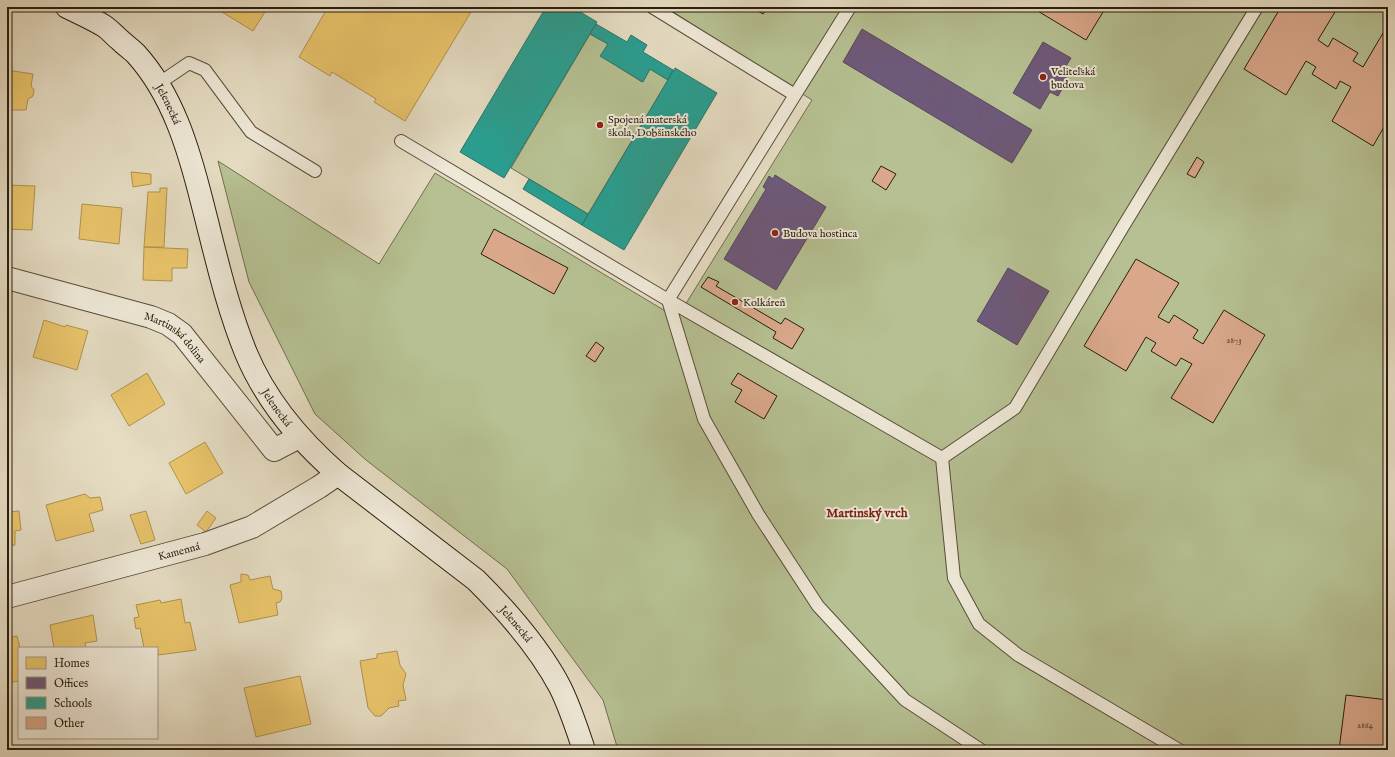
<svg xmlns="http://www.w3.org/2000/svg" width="1395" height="757" font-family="'IM FELL English',serif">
	<rect width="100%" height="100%" fill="#e5dcc2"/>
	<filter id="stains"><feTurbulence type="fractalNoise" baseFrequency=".005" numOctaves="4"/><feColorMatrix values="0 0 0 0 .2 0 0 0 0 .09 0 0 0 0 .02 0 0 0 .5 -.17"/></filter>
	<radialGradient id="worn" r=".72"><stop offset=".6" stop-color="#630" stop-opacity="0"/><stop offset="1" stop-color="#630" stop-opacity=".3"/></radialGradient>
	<path fill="#b6c092" stroke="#706e50" d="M665 7H1388V750H618L603 700 507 569 366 460 315 414 249 282 218 161 379 264 435 173 677 318 812 100Z
		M590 34 608 44 601 56 642 82 650 69 668 80 588 214 511 168Z"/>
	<path fill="#e9c46a" stroke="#b0924e" d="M225 7H268L253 31 222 12Z
		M328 7H474L405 121 374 102 376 99 332 72 330 76 299 57Z
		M7 70 33 74 31 86 34 90 33 96 28 99 26 110H7Z
		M131 172 151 174V184L133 187Z
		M7 185 35 186 32 230 7 229Z
		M160 188H167L164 247H144L148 192H160Z
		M82 204 122 208 119 244 79 239Z
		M144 247 188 249 187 268H172V281L143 280Z
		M44 320 65 327 66 325 88 331 77 370 33 357Z
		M147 373 165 404 129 426 111 395Z
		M205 442 223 473 186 494 169 463Z
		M85 494 90 498 100 497 103 510 89 514 94 531 56 541 46 505Z
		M19 511 21 530 15 531V545L7 546V512Z
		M146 511 155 540 141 544 130 515Z
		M207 511 216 518 206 532 197 525Z
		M241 574 248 575 250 580 270 576 273 589 281 591 282 598 280 602 276 603 278 615 239 623 230 585 241 582Z
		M181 599 185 623 190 622 196 650 158 655 157 648H144L140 628 136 629 134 618 139 617 136 605 160 600 161 603Z
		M93 615 97 641 85 643 86 648H54L50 625Z
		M17 636 20 648 19 681 7 683V638Z
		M397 651 400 665 406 674 403 685 406 700 398 701 399 706 389 708 381 716H375L368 708 360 661 377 658V654Z
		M300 676 311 724 256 737 244 688Z"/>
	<path fill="#6d597a" stroke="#594759" d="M862 29 1032 130 1012 163 843 62Z
		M1043 42 1071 58 1061 74 1068 79 1058 96 1050 92 1040 109 1013 93Z
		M775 175 826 207 776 290 724 259 766 189 763 187 769 176 773 179Z
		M1008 268 1049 291 1017 345 977 321Z"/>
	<path fill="#2a9d8f" stroke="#2a7768" d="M546 7H572L597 22 504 178 460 152Z
		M596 24 627 42 631 35 647 45 643 52 673 70 668 80 650 69 643 82 600 56 608 44 590 34Z
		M675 68 717 93 624 250 582 225Z
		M529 179 588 214 582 225 523 189Z"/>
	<path fill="#d9a88b" stroke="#2a1d0d" d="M751 7H767L763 14Z
		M1031 7H1106L1086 40Z
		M1281 7H1338L1318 40 1328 47 1333 38 1358 53 1353 61 1363 67 1383 33 1388 36V120L1373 146 1332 121 1351 87 1340 81 1336 89 1312 74 1316 67 1306 61 1286 95 1244 69Z
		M1197 157 1204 162 1195 178 1187 174Z
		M881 166 896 174 886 190 872 181Z
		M494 229 568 268 554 294 481 254Z
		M1136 259 1179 283 1158 317 1169 323 1174 315 1198 330 1193 338 1203 344 1224 310 1265 335 1213 423 1171 398 1192 364 1181 358 1176 366 1151 351 1156 343 1146 337 1126 371 1084 346Z
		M708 277 719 282 716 286 781 324 785 318 804 329 792 349 773 338 776 332 701 287Z
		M596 342 604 348 595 362 586 356Z
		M738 373 777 396 764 419 735 402 742 390 731 384Z
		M1346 695 1388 700V750H1339Z"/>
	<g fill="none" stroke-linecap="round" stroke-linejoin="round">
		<g stroke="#594d3a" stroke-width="14">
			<path id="lane" d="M652 7 795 95 668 300 704 419 758 514 818 606 905 700 981 750
				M158 84 189 63 205 70 251 132 315 171
				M795 95 850 7
				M401 141 668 300 942 458 954 578 979 624 1018 655 1179 750
				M942 458 1015 408 1124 225 1257 7"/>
		</g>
		<g stroke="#594d3a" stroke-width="24">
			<g id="street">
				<path id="s1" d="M7 278 151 317 168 324 182 334 274 450 299 437"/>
				<path id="s2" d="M7 597 205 544 252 527 319 487 338 474"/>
			</g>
		</g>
		<g stroke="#2a1d0d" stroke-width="24">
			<g id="secondary">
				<path id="s3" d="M67 7C79 13 93 19 104 26 110 30 115 36 120 40 125 45 131 49 136 54 173 95 189 150 202 202 215 252 226 304 246 353 266 401 299 440 338 474L476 580C508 612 539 647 560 687 570 707 577 729 584 750"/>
			</g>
		</g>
		<use href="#lane" stroke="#eee8d7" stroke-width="12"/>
		<use href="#street" stroke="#eee8d7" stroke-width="22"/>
		<use href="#secondary" stroke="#eee8d7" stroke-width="22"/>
	</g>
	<g fill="#8f2418" stroke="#eee8d7" stroke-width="1.5">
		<circle cx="1043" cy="77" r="4"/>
		<circle cx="600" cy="125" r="4"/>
		<circle cx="775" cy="233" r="4"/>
		<circle cx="735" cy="302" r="4"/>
	</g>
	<g text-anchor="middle" stroke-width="4" stroke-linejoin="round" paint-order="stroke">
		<g font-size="9" fill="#56402c">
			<text x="1234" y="343">2873</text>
			<text x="1365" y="728">2864</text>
		</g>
		<g font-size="11" fill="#2a1d0d" stroke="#eee8d7" text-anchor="start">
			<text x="1051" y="75">Veliteľská<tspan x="1051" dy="13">budova</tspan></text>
			<text x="608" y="123">Spojená materská<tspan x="608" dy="13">škola, Dobšinského</tspan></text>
			<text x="783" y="237">Budova hostinca</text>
			<text x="743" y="306">Kolkáreň</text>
		</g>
		<g font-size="11" fill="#2a1d0d" stroke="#eee8d7">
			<text dy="4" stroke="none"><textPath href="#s3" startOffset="144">Jelenecká</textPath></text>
			<text dy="4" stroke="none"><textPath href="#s1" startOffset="181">Martinská dolina</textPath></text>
			<text dy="4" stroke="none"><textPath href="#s3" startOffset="468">Jelenecká</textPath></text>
			<text dy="4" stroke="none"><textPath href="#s2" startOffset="178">Kamenná</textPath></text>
			<text dy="4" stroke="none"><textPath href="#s3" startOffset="792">Jelenecká</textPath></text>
		</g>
		<g font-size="13" font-weight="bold" fill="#7a1f14" stroke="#eee8d7">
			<text x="867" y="517">Martinský vrch</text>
		</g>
	</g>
	<rect width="1395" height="757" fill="none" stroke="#e5dcc2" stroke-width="24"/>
	<rect x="8" y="8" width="1379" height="741" fill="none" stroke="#2a1d0d" stroke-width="2"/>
	<rect x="12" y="12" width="1371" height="733" fill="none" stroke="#2a1d0d"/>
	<rect x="18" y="647" width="140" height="92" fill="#eee8d7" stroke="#a09786"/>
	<rect x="26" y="657" width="20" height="12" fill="#e9c46a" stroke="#a09786"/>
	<text x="54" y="667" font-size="12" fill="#2a1d0d">Homes</text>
	<rect x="26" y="677" width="20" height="12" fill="#6d597a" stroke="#a09786"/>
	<text x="54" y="687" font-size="12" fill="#2a1d0d">Offices</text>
	<rect x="26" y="697" width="20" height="12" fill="#2a9d8f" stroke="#a09786"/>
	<text x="54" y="707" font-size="12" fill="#2a1d0d">Schools</text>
	<rect x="26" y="717" width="20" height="12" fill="#d9a88b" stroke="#a09786"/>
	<text x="54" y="727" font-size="12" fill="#2a1d0d">Other</text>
	<rect width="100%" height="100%" filter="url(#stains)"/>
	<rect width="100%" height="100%" fill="url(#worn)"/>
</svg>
